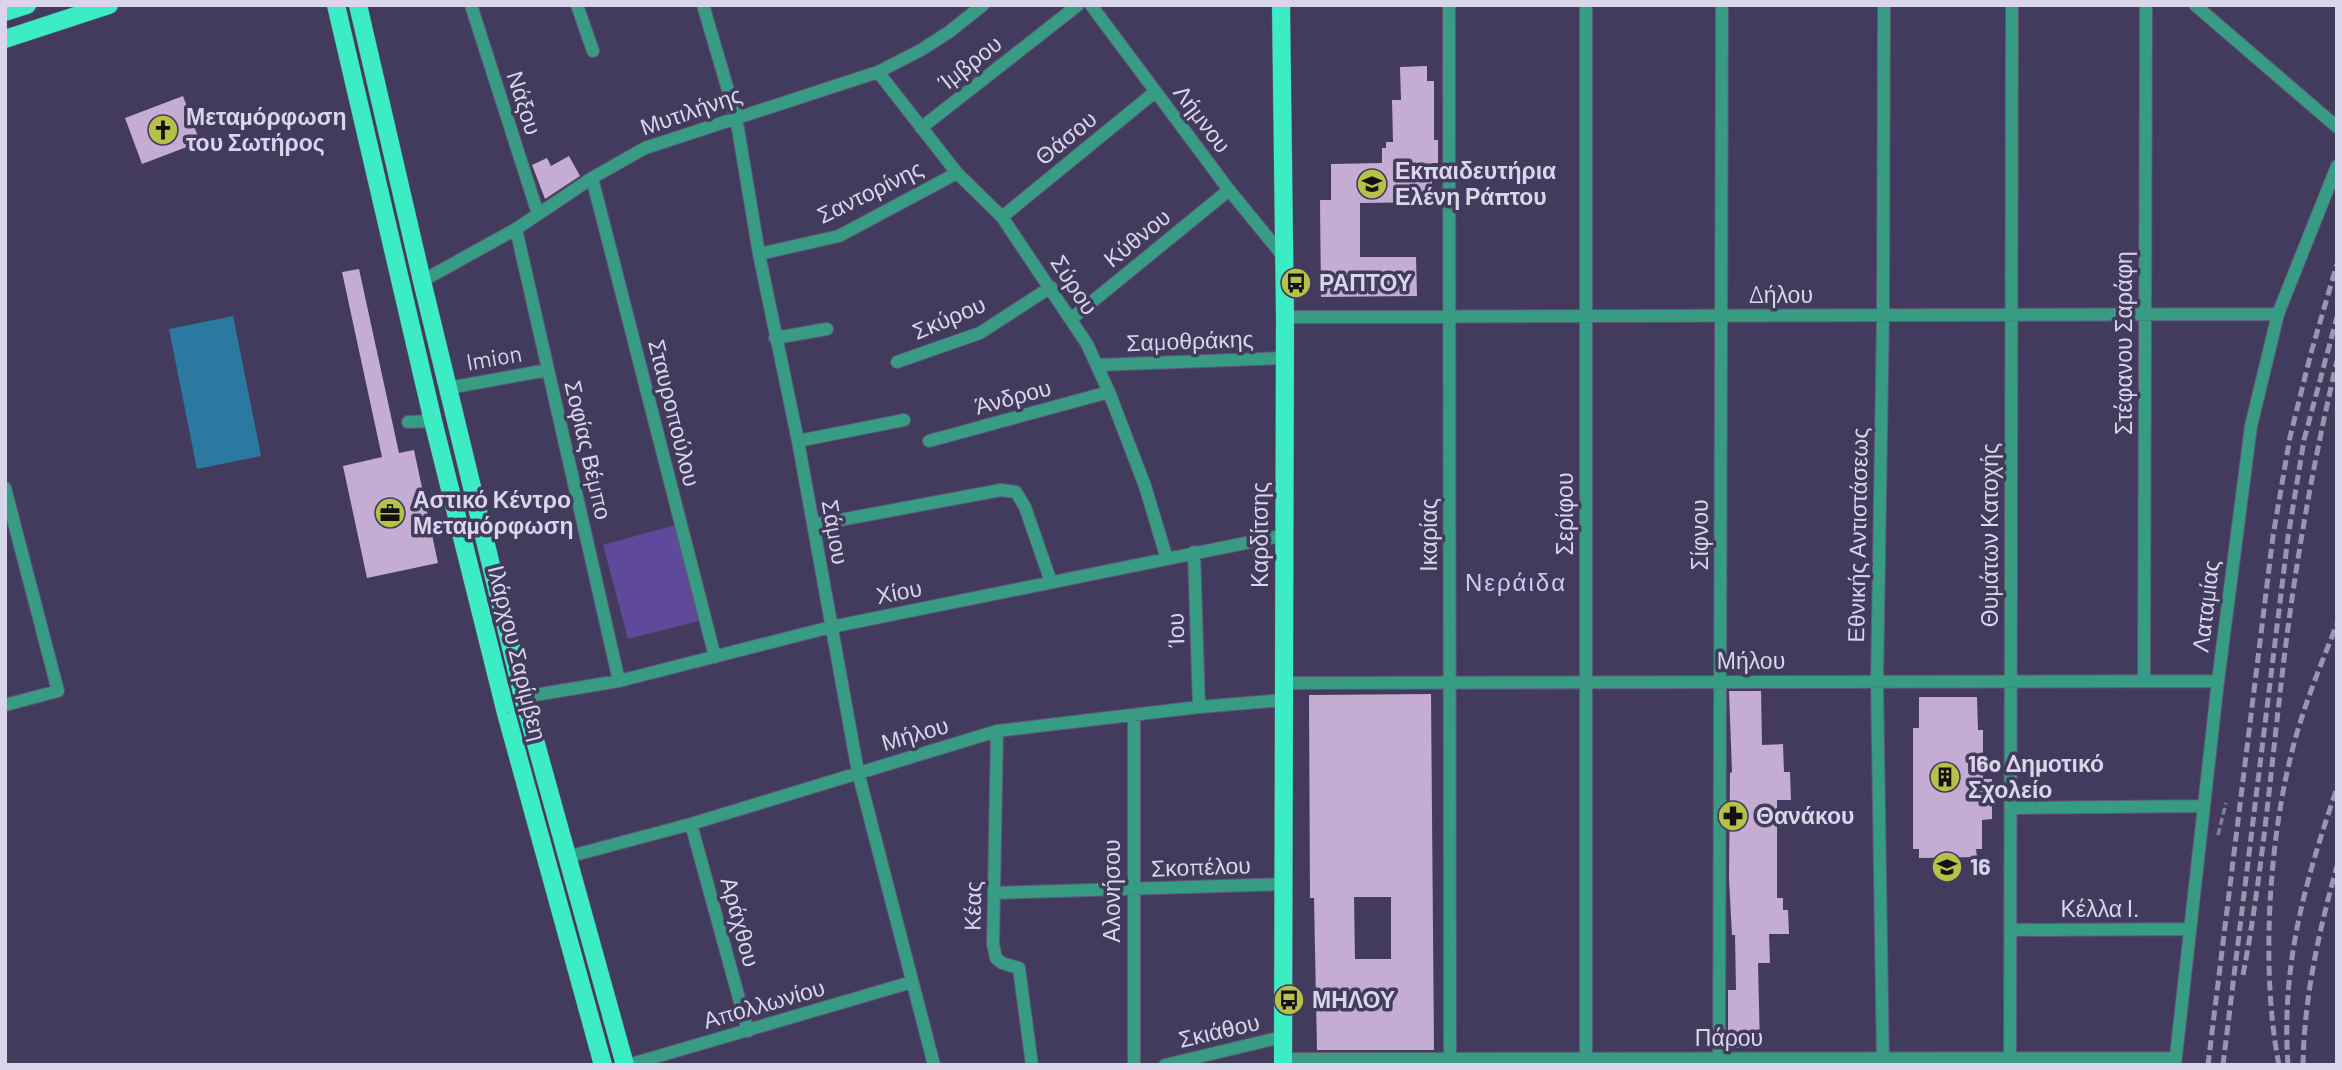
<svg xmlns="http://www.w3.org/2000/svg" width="2342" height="1070" font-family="Barlow,sans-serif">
	<rect width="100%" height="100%" fill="#433b5d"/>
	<path fill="#5f499a" d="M675 525 699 621 628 639 603 545Z"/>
	<path fill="#2a79a0" d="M233 316 261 456 197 469 169 329Z"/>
	<path fill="#c4acd2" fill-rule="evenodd" d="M1427 66V81H1434V140H1438V163H1432V202L1360 203V257H1416L1417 296 1321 297 1320 200H1331V164L1382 163V148H1386V142H1393L1392 100H1401L1400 67Z
		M183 96 200 142 142 164 125 118Z
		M569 156 580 176 545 199 532 165 547 158 551 166Z
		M359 269 399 453 414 450 438 563 367 578 343 466 382 457 342 272Z
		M1729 691H1761L1762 745 1783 744 1784 772H1790L1791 800H1777V898H1783V910H1788L1789 934H1769L1770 963H1758L1760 1047 1728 1048V990H1736L1735 935H1732L1729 879 1730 773 1732 772Z
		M1431 694 1434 1050H1317L1314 898H1310L1309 695ZM1354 897H1391V959H1355Z
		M1919 697H1977L1978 730H1983V779H1992V819L1982 820V849H1976L1977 857 1919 858V849H1913V728H1919Z"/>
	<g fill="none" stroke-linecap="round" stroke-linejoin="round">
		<g stroke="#5e5776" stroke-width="14">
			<path id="minor" d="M471 5 538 214
				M577 5 593 51
				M703 5 736 117 759 254 798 441 858 772 934 1065
				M1091 5 1229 190 1283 256
				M1449 5 1450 1065
				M2195 5 2337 127
				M878 72 957 173 1002 217 1087 344 1109 392 1145 486 1167 559
				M921 128 1078 5
				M592 178 715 657
				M1002 217 1155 92
				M516 229 619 681
				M759 254 839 236 957 173
				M422 281 516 229 592 178 645 148 878 72 921 50 949 32 983 5
				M1285 317 2278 314
				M1071 319 1229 190
				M775 338 827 329
				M897 362 980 333 1051 287
				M1097 365 1285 358
				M448 388 548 370
				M408 422 433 421
				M798 441 904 420
				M929 441 1109 392
				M5 488 58 691 5 705
				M813 525 1001 490 1016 492 1025 507 1051 582
				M1194 552 1199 707
				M2144 681 2146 5
				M1285 683 2218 681
				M523 697 619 681 831 627 1285 535
				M1134 717V1065
				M997 731 993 944 996 958 1002 963 1019 968 1032 1065
				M2011 808 2204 806
				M691 824 748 1031
				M567 857 691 824 997 731 1199 707 1285 700
				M994 893 1285 884
				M2011 930 2190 929
				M1283 1059 2176 1058
				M628 1065 912 982
				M1165 1065 1282 1037
				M1586 1065V5
				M1719 1065 1722 5
				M1883 1065 1877 682 1883 315 1884 5
				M2010 1065 2012 5
				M2175 1065 2218 681 2251 426 2278 314 2337 166"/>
		</g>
		<g stroke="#5e5776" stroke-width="19">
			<path id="major" d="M336 5 433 421 506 713 603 1065
				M358 5 422 281 523 697 625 1065
				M1281 5 1285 317 1283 1065
				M5 12 27 5
				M5 39 109 5"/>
		</g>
		<path stroke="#857e9b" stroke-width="3.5" stroke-dasharray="7 3.5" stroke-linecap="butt" d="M2218 835 2226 803"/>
		<use href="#minor" stroke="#389b83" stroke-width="12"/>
		<use href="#major" stroke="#3becc5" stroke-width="18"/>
		<path stroke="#9b95b0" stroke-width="5" stroke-dasharray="10 5" stroke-linecap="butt" d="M2243 975C2264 865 2272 754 2286 643 2298 548 2315 455 2337 361
			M2208 1065 2273 536 2290 437 2311 353 2337 264
			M2223 1065 2288 537 2304 440 2337 317
			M2279 1065C2260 970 2269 833 2295 740 2306 700 2322 662 2337 624
			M2288 1065C2281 964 2305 882 2337 788
			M2303 1065C2304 997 2319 931 2337 866"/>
	</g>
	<defs>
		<g id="church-disc" transform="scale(1.575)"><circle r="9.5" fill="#b7c148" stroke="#433b5d"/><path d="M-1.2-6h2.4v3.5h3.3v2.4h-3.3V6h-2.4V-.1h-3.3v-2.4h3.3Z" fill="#111"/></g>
		<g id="school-disc" transform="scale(1.575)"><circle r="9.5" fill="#b7c148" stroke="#433b5d"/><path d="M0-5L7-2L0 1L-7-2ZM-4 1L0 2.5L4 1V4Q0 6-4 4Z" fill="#111"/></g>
		<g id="bus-disc" transform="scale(1.575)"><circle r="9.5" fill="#b7c148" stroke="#433b5d"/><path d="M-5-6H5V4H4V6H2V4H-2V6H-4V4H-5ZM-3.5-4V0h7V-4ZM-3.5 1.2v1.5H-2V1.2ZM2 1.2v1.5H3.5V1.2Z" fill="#111"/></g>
		<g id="office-disc" transform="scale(1.575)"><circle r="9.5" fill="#b7c148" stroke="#433b5d"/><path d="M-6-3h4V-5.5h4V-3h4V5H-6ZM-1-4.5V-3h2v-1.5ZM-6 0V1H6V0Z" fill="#111"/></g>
		<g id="building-disc" transform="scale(1.575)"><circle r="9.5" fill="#b7c148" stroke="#433b5d"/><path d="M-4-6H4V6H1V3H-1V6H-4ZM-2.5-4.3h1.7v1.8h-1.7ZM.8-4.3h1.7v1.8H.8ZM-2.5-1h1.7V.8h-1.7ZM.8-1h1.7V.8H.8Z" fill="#111"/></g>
		<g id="pharmacy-disc" transform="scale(1.575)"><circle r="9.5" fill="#b7c148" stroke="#433b5d"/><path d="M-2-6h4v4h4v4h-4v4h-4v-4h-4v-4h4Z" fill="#111"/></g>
	</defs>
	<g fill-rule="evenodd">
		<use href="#church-disc" x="163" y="130"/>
		<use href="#school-disc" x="1372" y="184"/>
		<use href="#bus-disc" x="1296" y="283"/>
		<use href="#office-disc" x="390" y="513"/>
		<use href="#building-disc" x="1945" y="777"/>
		<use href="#pharmacy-disc" x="1733" y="816"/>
		<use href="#school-disc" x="1947" y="867"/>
		<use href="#bus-disc" x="1289" y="1000"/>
	</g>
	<g text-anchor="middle" stroke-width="7" stroke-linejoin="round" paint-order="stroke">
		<g font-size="23" fill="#d9d5ea" stroke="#433b5d">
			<text transform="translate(970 63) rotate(-38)" y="8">Ίμβρου</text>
			<text transform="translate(524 103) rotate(72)" y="8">Νάξου</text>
			<text transform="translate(691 111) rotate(-19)" y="8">Μυτιλήνης</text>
			<text transform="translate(1202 119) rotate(53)" y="8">Λήμνου</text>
			<text transform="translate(1066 138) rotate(-39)" y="8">Θάσου</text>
			<text transform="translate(870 192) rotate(-26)" y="8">Σαντορίνης</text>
			<text transform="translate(1137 238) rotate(-39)" y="8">Κύθνου</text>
			<text transform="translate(1074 285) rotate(57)" y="8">Σύρου</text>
			<text x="1781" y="303">Δήλου</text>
			<text transform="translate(949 318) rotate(-23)" y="8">Σκύρου</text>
			<text transform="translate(1190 341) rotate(-2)" y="8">Σαμοθράκης</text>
			<text transform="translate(2124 343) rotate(-90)" y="8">Στέφανου Σαράφη</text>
			<text transform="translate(494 358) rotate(-10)" y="8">Imion</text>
			<text transform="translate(1013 397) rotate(-15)" y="8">Άνδρου</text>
			<text transform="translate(674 413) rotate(76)" y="8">Σταυροπούλου</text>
			<text transform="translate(588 450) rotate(77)" y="8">Σοφίας Βέμπο</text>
			<text transform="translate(1565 514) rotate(-90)" y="8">Σερίφου</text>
			<text transform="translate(835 532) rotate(80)" y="8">Σάμου</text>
			<text transform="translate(1260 535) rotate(-90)" y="8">Καρδίτσης</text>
			<text transform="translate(1429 535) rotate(-90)" y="8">Ικαρίας</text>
			<text transform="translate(1700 535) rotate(-90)" y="8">Σίφνου</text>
			<text transform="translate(1858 535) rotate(-89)" y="8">Εθνικής Αντιστάσεως</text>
			<text transform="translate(1990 535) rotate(-90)" y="8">Θυμάτων Κατοχής</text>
			<text transform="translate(899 592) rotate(-11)" y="8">Χίου</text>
			<text transform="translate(2206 606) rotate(-83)" y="8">Λαταμίας</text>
			<text transform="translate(1176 630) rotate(-92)" y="8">Ίου</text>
			<text transform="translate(517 653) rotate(76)" y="8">Ιλάρχου Σαρίμβεη</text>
			<text x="1751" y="669">Μήλου</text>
			<text transform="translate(915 734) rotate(-16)" y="8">Μήλου</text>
			<text transform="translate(1201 867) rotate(-2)" y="8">Σκοπέλου</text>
			<text transform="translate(1112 891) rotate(-90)" y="8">Αλονήσου</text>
			<text transform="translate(973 906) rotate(-89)" y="8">Κέας</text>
			<text x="2100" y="917">Κέλλα Ι.</text>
			<text transform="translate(740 922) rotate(75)" y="8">Αράχθου</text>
			<text transform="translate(764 1004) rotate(-16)" y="8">Απολλωνίου</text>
			<text transform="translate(1219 1031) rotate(-13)" y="8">Σκιάθου</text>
			<text x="1729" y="1046">Πάρου</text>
		</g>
		<g font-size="23" font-weight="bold" fill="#d9d5ea" stroke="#433b5d" text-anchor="start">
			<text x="186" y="125">Μεταμόρφωση<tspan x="186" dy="26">του Σωτήρος</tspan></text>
			<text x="1395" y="179">Εκπαιδευτήρια<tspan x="1395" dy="26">Ελένη Ράπτου</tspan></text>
			<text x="1319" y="291">ΡΑΠΤΟΥ</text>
			<text x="413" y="508">Αστικό Κέντρο<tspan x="413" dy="26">Μεταμόρφωση</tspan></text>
			<text x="1968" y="772">16o Δημοτικό<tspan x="1968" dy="26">Σχολείο</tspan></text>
			<text x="1756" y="824">Θανάκου</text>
			<text x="1970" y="875">16</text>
			<text x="1312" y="1008">ΜΗΛΟΥ</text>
		</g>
		<g font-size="24" letter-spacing="2" fill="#d2caf4" stroke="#433b5d">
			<text x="1516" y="591">Νεράιδα</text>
		</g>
	</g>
	<rect width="2342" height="1070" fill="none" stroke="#d9d5ea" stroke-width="14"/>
</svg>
